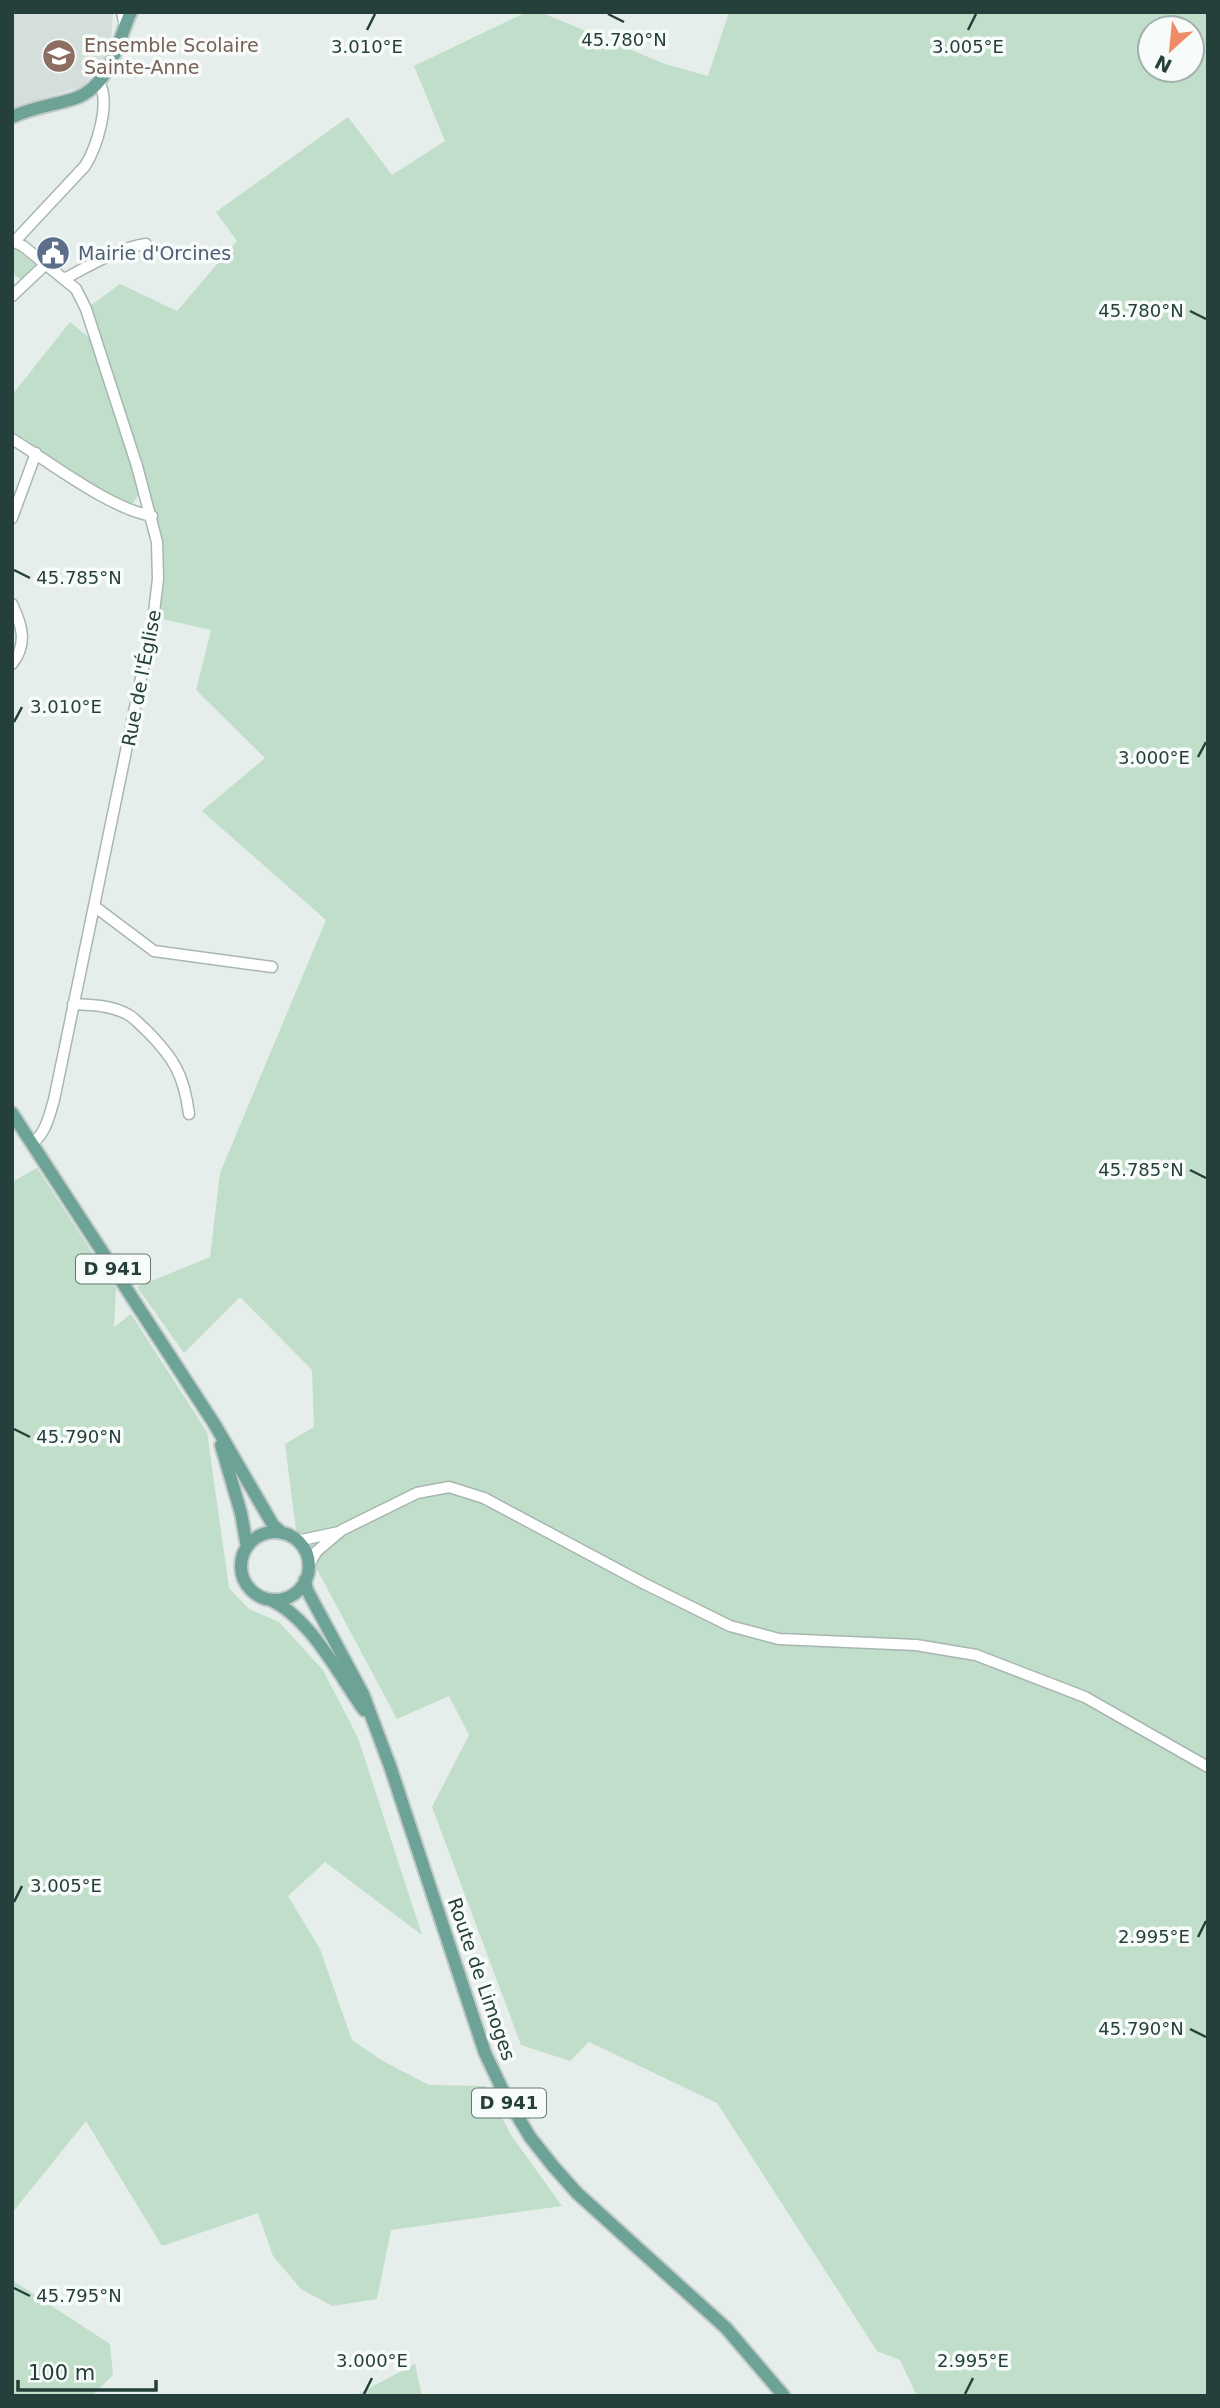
<svg xmlns="http://www.w3.org/2000/svg" width="1220" height="2408" font-family="'DejaVu Sans',sans-serif">
	<rect width="100%" height="100%" fill="#e6eeeb"/>
	<path fill="#d4deda" d="M12 12H113L111 43 100 68 81 87 29 102 12 111Z"/>
	<path fill="#c0dec9" fill-rule="evenodd" d="M527 12H540L665 64 708 76 729 12H1208V2396H917L900 2360 877 2351 717 2103 589 2042 570 2061 521 2045 432 1807 469 1735 449 1696 397 1719 296 1530 285 1444 314 1427 312 1370 240 1297 184 1353 137 1287 210 1257 220 1173 326 920 202 811 265 758 196 690 211 630 154 617 157 542 86 309 120 284 177 311 237 241 216 212 348 117 392 175 445 141 414 66ZM1150 28H1192V70H1150Z
		M13 247 36 265 21 280 12 273Z
		M70 322 94 342 140 492 132 505 116 499 12 431V395Z
		M37 1168 116 1289 114 1327 131 1314 207 1432 229 1588 249 1609 279 1622 323 1670 358 1738 422 1935 325 1862 288 1896 320 1949 352 2040 381 2060 429 2085 486 2086 511 2135 562 2206 391 2230 377 2299 332 2306 301 2289 273 2256 258 2213 162 2246 86 2121 12 2213V1182Z
		M12 2280 110 2344 113 2375 92 2396H12Z
		M415 2364 422 2396H354Z"/>
	<g fill="none" stroke-linecap="round" stroke-linejoin="round">
		<g stroke="#a8b6b2" stroke-width="13">
			<path id="minor" d="M122 12 125 26
				M12 241 23 246 76 289 86 309 137 466 157 542 158 579 153 620 54 1100C49 1116 46 1134 31 1144
				M14 242 85 166C97 147 111 102 99 82
				M64 279C89 266 118 248 146 244
				M12 296 46 264
				M12 439C50 462 110 509 152 516
				M12 518 36 453
				M12 604C22 625 28 644 12 664
				M94 906 154 951 272 967
				M73 1004C91 1005 108 1005 125 1013 133 1016 139 1024 146 1030 174 1058 184 1075 189 1114
				M297 1541 339 1532
				M308 1566 317 1551 342 1530 417 1493 449 1487 484 1498 645 1584 730 1626 779 1639 916 1645 976 1655 1085 1697 1208 1767"/>
		</g>
		<g stroke="#c2cac8" stroke-width="16">
			<path id="major" d="M12 117C33 107 55 105 76 98 111 85 117 42 131 12
				M12 1113 215 1425 273 1525 282 1533
				M221 1445 241 1513 247 1547
				M241 1566a34 34 0 1 1 68 0a34 34 0 1 1-68 0Z
				M305 1580 307 1590 363 1694 390 1766 485 2053 505 2095 530 2137 553 2166 577 2193 726 2328 784 2396
				M271 1600C311 1619 339 1675 364 1710"/>
		</g>
		<use href="#minor" stroke="#fff" stroke-width="10"/>
		<use href="#major" stroke="#6da296" stroke-width="12"/>
	</g>
	<path fill="none" stroke="#25403a" stroke-width="2.5" d="M608 14 624 22M367 30 375 14M968 30 976 14M1190 311 1206 319M14 570 30 578M14 722 22 707M1198 757 1206 742M1190 1170 1206 1178M14 1429 30 1437M14 1902 22 1886M1198 1937 1206 1921M1190 2029 1206 2037M14 2288 30 2296M364 2394 372 2378M965 2394 973 2378"/>
	<defs>
		<g id="school-disc" transform="scale(1.75)"><circle r="9.5" fill="#8d6e63" stroke="#f7fbf9"/><path d="M0-5L7-2L0 1L-7-2ZM-4 1L0 2.5L4 1V4Q0 6-4 4Z" fill="#fff"/></g>
		<g id="civic-disc" transform="scale(1.75)"><circle r="9.5" fill="#5c6f8a" stroke="#f7fbf9"/><path d="M-.6-6.5H3V-4.5H.6V-3L4-1V1h2V6H-6V1h2V-1L-.6-3ZM-1.2 2.5V6h2.4V2.5Z" fill="#fff"/></g>
	</defs>
	<g fill-rule="evenodd">
		<use href="#school-disc" x="59" y="56"/>
		<use href="#civic-disc" x="53" y="253"/>
	</g>
	<g text-anchor="middle" stroke-width="7" stroke-linejoin="round" paint-order="stroke">
		<g fill="#f7fbf9" stroke="#647873" stroke-width="2">
			<rect x="76" y="1254.5" width="74" height="29" rx="5"/>
			<rect x="472" y="2088.5" width="74" height="29" rx="5"/>
		</g>
		<g font-size="18" font-weight="bold" fill="#25403a">
			<text x="113" y="1275">D 941</text>
			<text x="509" y="2109">D 941</text>
		</g>
		<g font-size="19" fill="#785e54" stroke="#f7fbf9" text-anchor="start">
			<text x="84" y="52">Ensemble Scolaire<tspan x="84" dy="22">Sainte-Anne</tspan></text>
		</g>
		<g font-size="19" fill="#4e5e75" stroke="#f7fbf9" text-anchor="start">
			<text x="78" y="260">Mairie d'Orcines</text>
		</g>
		<g font-size="19" fill="#25403a" stroke="#f7fbf9">
			<text transform="translate(141 678) rotate(-79)" y="7">Rue de l'Église</text>
			<text transform="translate(482 1979) rotate(71)" y="7">Route de Limoges</text>
		</g>
	</g>
	<g font-size="18" text-anchor="middle" fill="#25403a" stroke="#f7fbf9" stroke-width="7" stroke-linejoin="round" paint-order="stroke">
		<text x="624" y="46">45.780°N</text>
		<text x="367" y="53">3.010°E</text>
		<text x="968" y="53">3.005°E</text>
		<text x="1141" y="317">45.780°N</text>
		<text x="79" y="584">45.785°N</text>
		<text x="66" y="713">3.010°E</text>
		<text x="1154" y="764">3.000°E</text>
		<text x="1141" y="1176">45.785°N</text>
		<text x="79" y="1443">45.790°N</text>
		<text x="66" y="1892">3.005°E</text>
		<text x="1154" y="1943">2.995°E</text>
		<text x="1141" y="2035">45.790°N</text>
		<text x="79" y="2302">45.795°N</text>
		<text x="372" y="2367">3.000°E</text>
		<text x="973" y="2367">2.995°E</text>
	</g>
	<rect width="1220" height="2408" fill="none" stroke="#25403a" stroke-width="28"/>
	<g transform="translate(1171 49) rotate(207)"><circle r="33" fill="#f7fbf9" stroke="#a3b0ad" stroke-width="2"/>
	<path d="M0-5L12 26L0 18L-12 26Z" fill="#ed8c66"/>
	<text y="-10" font-size="19" font-weight="bold" text-anchor="middle" fill="#25403a">N</text>
	</g>
	<path d="M18 2380v10h138v-10" fill="none" stroke="#25403a" stroke-width="3.5"/>
	<text x="28" y="2380" font-size="21" fill="#25403a" stroke="#f7fbf9" stroke-width="5" paint-order="stroke">100 m</text>
</svg>
